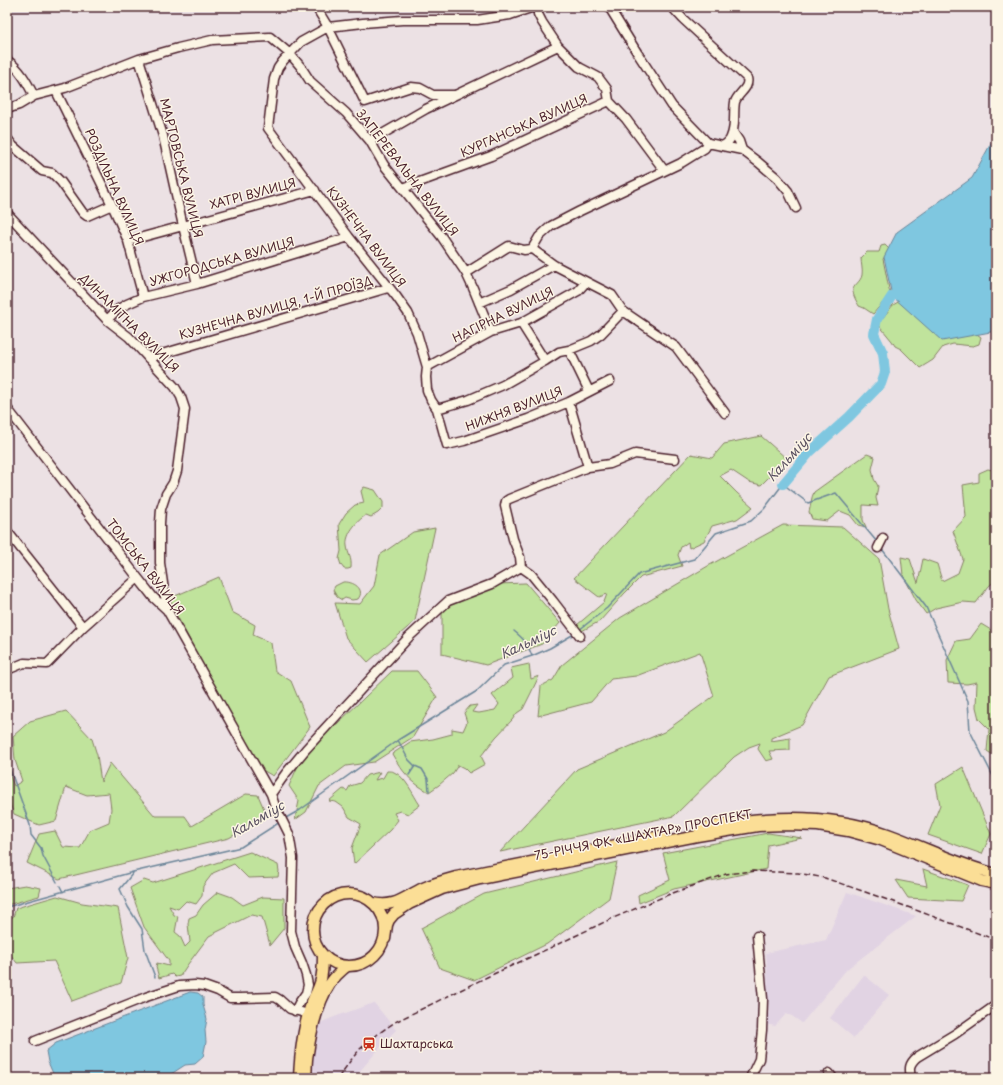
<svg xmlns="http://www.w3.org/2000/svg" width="1003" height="1085" font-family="'Playpen Sans',sans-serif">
	<rect width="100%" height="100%" fill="#ece1e4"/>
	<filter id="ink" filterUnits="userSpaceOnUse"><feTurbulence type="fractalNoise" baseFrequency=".025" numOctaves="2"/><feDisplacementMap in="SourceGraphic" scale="8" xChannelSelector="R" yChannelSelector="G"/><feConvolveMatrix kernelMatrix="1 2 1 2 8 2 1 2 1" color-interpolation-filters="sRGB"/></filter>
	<g filter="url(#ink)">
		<path fill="#e1d3e3" d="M847 892 916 916 847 969 802 1023 792 1016 786 1014 775 1026 765 1024V1015L769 1013 766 953 826 940Z
			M864 975 889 995 854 1038 830 1018Z
			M374 1003 396 1030 388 1038 354 1078H311L312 1065 320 1024 322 1022 337 1016Z"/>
		<path fill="#c0e39c" stroke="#858164" d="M885 245 890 250 883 259 890 294 873 314 864 308 859 306C857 302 853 296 853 291 852 286 861 282 862 275 863 270 861 264 861 258L867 252H879L881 246Z
			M905 298 970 329 981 337 979 344 973 346 953 344 943 347 933 360 920 368 901 349 895 346 892 341 878 324 893 305Z
			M761 436 787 459 761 485 749 482 731 470 720 476 737 493 753 507 737 519 712 526 704 541 689 548 688 542 681 547 678 555 682 566 641 577 624 594 600 621 580 632 577 625 604 602 607 594 599 597 574 578 691 454 712 458 724 444Z
			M867 454 875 457 872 469 874 479 878 486 876 498 878 506 863 505V520L866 527 858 525 850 515 840 511 827 521 812 519 809 512C811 505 811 498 814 492Z
			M988 469 996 471V580L989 586 976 603 963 602 936 608 926 614 916 600 903 575 901 557 910 559 918 583 923 559 937 564 942 581 958 573 963 559 953 531 966 517 963 485 979 482V473Z
			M364 487 375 490 383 502V508L378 513 371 517 366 515C357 521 345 534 347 546 348 555 352 557 351 568L348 569H344L341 565 339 559 341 551 339 524 346 513 355 505 364 503 361 491Z
			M783 525 843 527 879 559 888 609 899 649 829 676 802 725 771 738V741L790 738V750L769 751 773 759 766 761 758 749 760 743 749 747 734 757 674 816 500 852 577 769 664 732 714 696 700 652 636 676 611 679 591 702 538 716 541 686 553 680 562 665 620 618 708 566Z
			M435 528 415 621 368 662 346 638 335 603 360 604 374 586 380 555 413 532Z
			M219 577 232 612 255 625 253 635 271 643 275 671 291 681 310 727 273 776 257 767 168 599Z
			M343 582C353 581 366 589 358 599L352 600 345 598 342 600 337 597 333 590 335 586Z
			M526 583 560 623 542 644 486 665 442 654V601L497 584Z
			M996 594V622L993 614 992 596Z
			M981 624 996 633V757L987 751 989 729 979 719 976 707 977 682 967 684 948 683 947 660 956 641 970 639Z
			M529 664 531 679 539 676 531 693 523 709 517 713 512 720 496 737 481 756 485 764 469 773 464 768 458 765 453 773 439 785 429 792C411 783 402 771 392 754L410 742 433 739 452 734V729L463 731 467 722 464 713 470 706 477 705 472 712 479 713 495 710 499 704 492 695 513 678 511 668Z
			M392 671H417L437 697 413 737 374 762 346 766 319 786 306 812 295 820 299 801 289 786 301 759 332 724H337Z
			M66 711 92 739 97 755 101 782 110 763 155 816H185L192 826 246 794 258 795 267 816 229 838 59 879 27 863 39 834 55 831 63 847 80 848 90 830 109 822 111 809 109 793 87 795 66 787 56 821 39 825 14 814 7 797V769L14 786 22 781 15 760 13 736 30 721Z
			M963 767 991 834 982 854 928 835 940 805 936 784Z
			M387 771C388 771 393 771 394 772 406 777 413 795 420 805L408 814 400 811 394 813 398 820 390 830 354 864 352 848 361 824 349 817 343 807 336 802 329 801 343 789 347 791 350 786 360 783 367 775 380 772 375 780 383 778Z
			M768 833 802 838 768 845 766 869 674 889 639 903 638 895 670 880 663 853Z
			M250 852 278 865 279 871 278 877 248 878 234 864 213 873 203 886 202 896 196 904 186 901 178 909 169 906 174 915 178 916 175 932 180 936 185 947 190 942 188 924 189 918 196 915 203 905 218 892 232 897 243 905 263 897 284 898V928L270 945 262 917 251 915 209 936 188 964 180 976 175 977 172 974 159 978 156 967 157 963 169 966V961L144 927 130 888 144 880 153 883Z
			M617 862 609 898 547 944 474 980 440 968 421 928 484 894Z
			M923 869 968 885 961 901 908 898 896 880 927 886Z
			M25 885 41 888 39 896 7 905V888Z
			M57 896 82 903 118 908 128 958 121 983 72 1001 54 961 17 963 7 950V918L13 917 16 908Z"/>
		<path fill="#7fc7e0" stroke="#6a8498" d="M996 134V331L942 341 892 296 884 257 897 232 972 178Z
			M190 992 198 993 203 997V1005L207 1019 205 1030 206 1042 203 1057 195 1064 185 1065 165 1078H55L48 1062 46 1051 56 1043Z"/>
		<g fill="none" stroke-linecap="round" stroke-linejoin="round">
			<path stroke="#6a8498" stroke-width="1.5" d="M882 549 926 607 968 701 970 731 996 782
				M579 630 607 608 639 574 694 559 716 533 751 521 764 509 783 484 808 503 836 493 877 542
				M514 631C525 640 527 643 532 656
				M398 740 408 759 415 766 422 769 428 779 429 791
				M7 761 30 825 31 835 41 848 43 856 57 882
				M409 775 415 766
				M284 819 300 810 398 740 477 691 504 665 532 656 550 648 574 634
				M133 873 120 889 128 907 142 929 145 950 155 977
				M60 886 63 892
				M7 907 133 872 241 847 280 822"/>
			<path stroke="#7fc7e0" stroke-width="10" d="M783 484 810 452 849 417 881 384 885 372 883 353 874 334 877 319 892 296 904 290"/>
			<g stroke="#4a1f2b" stroke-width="11">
				<path id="minor" d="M316 7 328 27 365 102 411 87 420 88 433 95H454
					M505 7 510 15
					M534 7 510 15 477 20H402L363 23 328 27 301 42 283 61 278 68 274 79 272 95 268 128 349 237 396 296 408 313 417 333 427 367 426 377 427 390 431 400 437 409 447 445 464 441 528 419 569 402 610 381
					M538 7V14L542 22 558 46 579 67 598 77 607 89 609 101 626 119 664 170
					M609 7 638 54 672 106 708 143 742 150 758 162 777 178 788 191 796 208
					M672 7 683 19 747 78C750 88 738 93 735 102 733 113 736 127 731 137 730 141 726 144 723 146
					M139 59 163 136 183 226 197 284
					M7 60C20 69 27 82 34 96
					M56 91 112 205 128 241 143 297
					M7 109 19 105 34 96 65 88 139 59 178 48 212 40 270 37 290 54 301 67 310 81 346 113 370 141 384 165 441 236 466 273 473 288 491 332
					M733 132 739 141 742 150
					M7 138 13 146 42 171 52 173 61 182 83 213 87 216 112 205
					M370 141 426 109 558 46
					M403 188 491 156 609 101
					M7 213 107 320 129 337 175 387 181 397 185 409 177 471 173 483 166 494 161 509 160 523V563L167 610
					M128 241 315 190
					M532 249 554 265 612 295 623 311 676 347 725 413
					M466 273 509 246 524 250 532 249 539 237 551 226 580 211 681 163 705 148 708 143
					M479 303 511 289 554 265
					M107 320 117 310 127 304 143 297 197 284 349 237
					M521 323 545 361
					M569 350 589 391
					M148 358 388 288
					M427 367 491 332 521 323 578 291 586 282
					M569 402 588 467
					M7 408 138 578 153 597 167 610 271 794 275 806 289 834 293 858 291 931 295 947 302 963 306 975 308 985 306 993 299 1003 295 1011
					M437 409 468 400 503 385 545 361 559 352 569 350 591 341 601 334 623 311
					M7 531 83 627
					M878 548 883 538
					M580 636 553 601 531 574 521 567 520 557 513 539 505 506 506 501 509 499 588 467 610 464 635 454 675 459
					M7 670 24 663 47 664 83 627 138 578
					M271 794 286 773 306 749 409 637 448 601 492 584 521 567
					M35 1041 146 997 179 986 195 985 204 986 218 991 230 998H240L275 997 280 1000 290 1009 313 1015
					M829 1073 833 1078
					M750 1078 759 1059 762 1030 763 999 757 936
					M911 1078C909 1068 909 1064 917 1057L955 1034 996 1005"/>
			</g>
			<g stroke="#4a1f2b" stroke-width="13">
				<path id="major" d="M699 829C720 825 742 820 765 819 806 816 849 820 888 834 924 847 959 865 996 874
					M313 930a36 36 0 1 1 72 0a36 36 0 1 1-72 0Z
					M373 903C395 908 404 897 423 888 434 883 445 880 456 877L661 836
					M385 939 387 925 389 920 394 914 409 904 442 889 480 879 697 836 758 826 786 825 818 826 848 831 881 840 982 881 996 884
					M299 1078C300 1055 302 1033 309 1011 311 1001 317 993 320 983 323 974 323 965 323 955
					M306 1078C307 1070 306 1061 308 1053 311 1030 320 992 337 975 340 972 343 969 346 967"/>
			</g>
			<use href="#minor" stroke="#fcf5e5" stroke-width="8"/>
			<use href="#major" stroke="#fbde96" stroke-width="10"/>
			<path stroke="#4a1f2b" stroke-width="1.5" stroke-dasharray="6 3" stroke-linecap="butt" d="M338 1078 351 1060 360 1049 378 1034 395 1022 487 977 537 954 611 919 670 894 726 874 753 871 798 873 825 878 905 906 996 940"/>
		</g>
	</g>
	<defs>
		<g id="station-bare" transform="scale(1.08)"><path d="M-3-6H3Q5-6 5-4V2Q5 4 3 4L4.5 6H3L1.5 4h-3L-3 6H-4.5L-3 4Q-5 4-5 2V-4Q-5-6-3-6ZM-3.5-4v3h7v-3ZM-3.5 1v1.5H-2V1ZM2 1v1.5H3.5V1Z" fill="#c8321e" stroke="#fcf5e5" stroke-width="2.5" paint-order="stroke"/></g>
	</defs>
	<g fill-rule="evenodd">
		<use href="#station-bare" x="369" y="1044"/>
	</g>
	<g text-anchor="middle" stroke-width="3" stroke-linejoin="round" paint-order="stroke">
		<g font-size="12" fill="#4a1f2b" stroke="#fcf5e5">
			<text transform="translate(524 126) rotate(-24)" y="4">КУРГАНСЬКА ВУЛИЦЯ</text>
			<text transform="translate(181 168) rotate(76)" y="4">МАРТОВСЬКА ВУЛИЦЯ</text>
			<text transform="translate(407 173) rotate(52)" y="4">ЗАПЕРЕВАЛЬНА ВУЛИЦЯ</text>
			<text transform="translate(114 187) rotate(66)" y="4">РОЗДІЛЬНА ВУЛИЦЯ</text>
			<text transform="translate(253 194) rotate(-15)" y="4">ХАТРІ ВУЛИЦЯ</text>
			<text transform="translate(366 237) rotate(53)" y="4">КУЗНЕЧНА ВУЛИЦЯ</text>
			<text transform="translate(222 262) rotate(-16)" y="4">УЖГОРОДСЬКА ВУЛИЦЯ</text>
			<text transform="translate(276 308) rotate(-16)" y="4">КУЗНЕЧНА ВУЛИЦЯ, 1-Й ПРОЇЗД</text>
			<text transform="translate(503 315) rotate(-26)" y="4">НАГІРНА ВУЛИЦЯ</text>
			<text transform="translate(129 323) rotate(45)" y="4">ДИНАМІТНА ВУЛИЦЯ</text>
			<text transform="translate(514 409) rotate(-21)" y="4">НИЖНЯ ВУЛИЦЯ</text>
			<text transform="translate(145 567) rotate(52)" y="4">ТОМСЬКА ВУЛИЦЯ</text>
			<text transform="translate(643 835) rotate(-11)" y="4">75-РІЧЧЯ ФК «ШАХТАР» ПРОСПЕКТ</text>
		</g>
		<g font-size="12" fill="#4a1f2b" stroke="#fcf5e5" text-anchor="start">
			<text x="380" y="1048">Шахтарська</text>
		</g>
		<g font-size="13" font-style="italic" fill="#5a5161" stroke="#fcf5e5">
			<text transform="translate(789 457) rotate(-48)" y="5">Кальміус</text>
			<text transform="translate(528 642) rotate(-25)" y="5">Кальміус</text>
			<text transform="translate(257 819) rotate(-30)" y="5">Кальміус</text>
		</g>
	</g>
	<rect width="1003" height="1085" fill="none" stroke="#fcf5e5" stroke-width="24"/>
	<rect x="12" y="12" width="979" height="1061" fill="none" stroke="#4a1f2b" stroke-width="1.5" filter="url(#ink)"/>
</svg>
